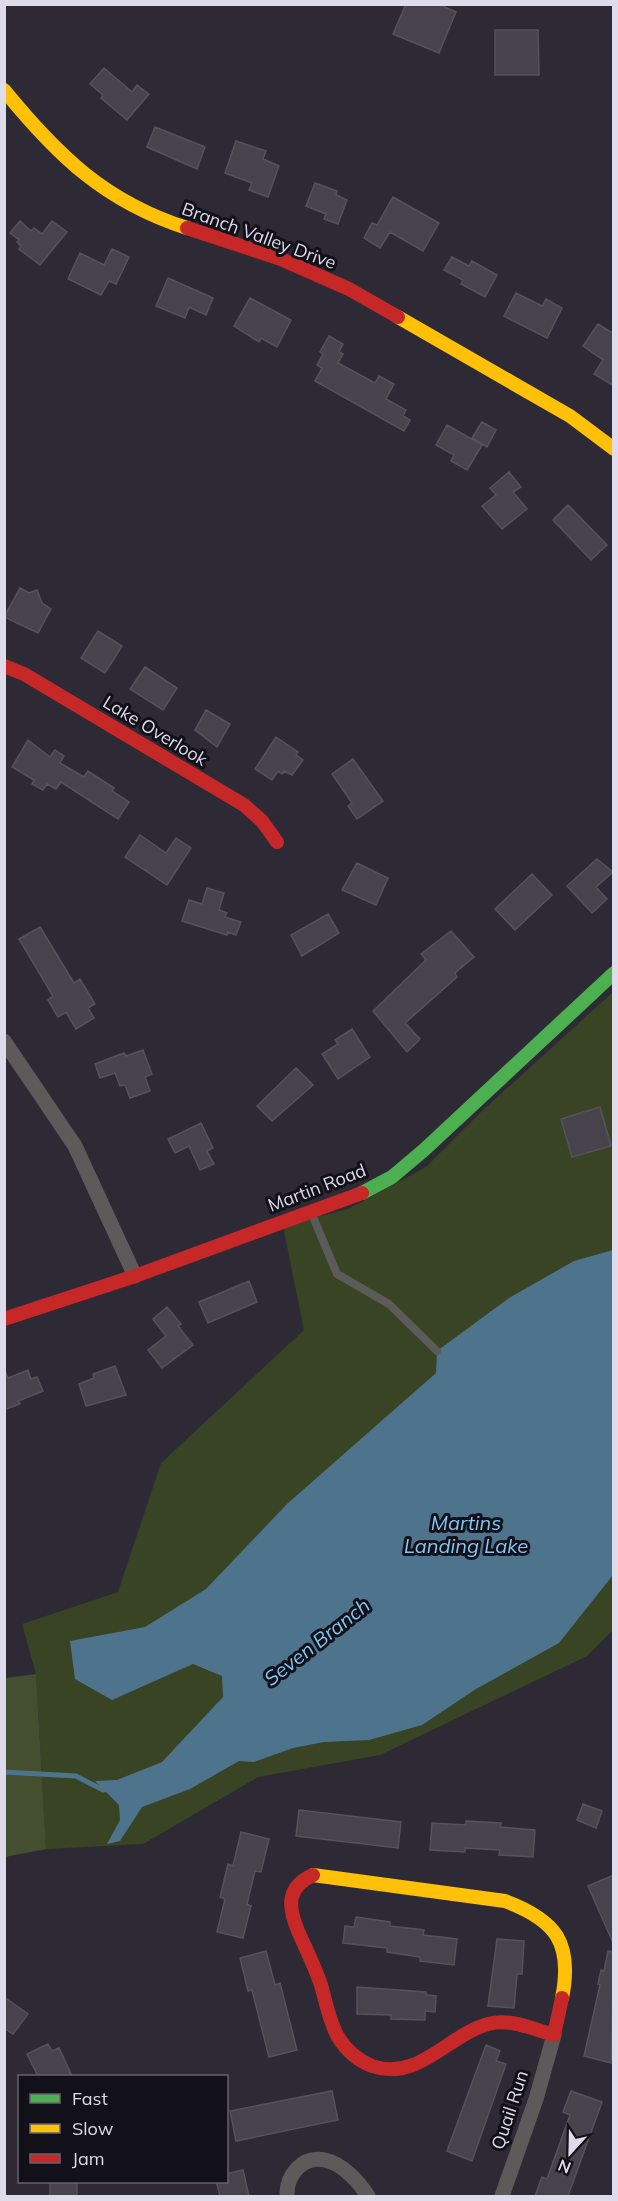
<svg xmlns="http://www.w3.org/2000/svg" width="618" height="2201" font-family="Mulish,sans-serif">
	<rect width="100%" height="100%" fill="#2d2a35"/>
	<path fill="#394425" d="M613 992V1630L587 1656 380 1755 258 1777 143 1844 46 1849 36 1674 22 1624 118 1592 161 1463 304 1330 283 1226 348 1209 426 1167 482 1111Z"/>
	<path fill="#444f30" d="M36 1674 46 1849 5 1857V1678Z"/>
	<path fill="#4e738c" d="M613 1250V1575L559 1643 476 1689 422 1725 369 1740 324 1742 293 1748 254 1762 239 1761 190 1789 142 1807 120 1841 107 1844 120 1820 119 1805 95 1781 117 1780 162 1762 223 1697 222 1676 193 1664 112 1700 75 1679 70 1641 145 1627 206 1589 287 1504 436 1373 437 1351 509 1298 574 1261Z"/>
	<g fill="none" stroke-linecap="round" stroke-linejoin="round">
		<path stroke="#4e738c" stroke-width="5" d="M4 1772 76 1776 103 1790 110 1789"/>
	</g>
	<path fill="#46434d" stroke="#55525c" stroke-width="1.5" d="M406 4H438L456 12 439 53 393 34Z
		M495 30H538L539 75H495Z
		M104 68 132 92 137 85 149 94 127 120 101 98 103 95 90 84Z
		M155 127 205 147 197 169 147 147Z
		M236 141 266 151 263 159 279 166 268 197 249 190 252 183 225 173Z
		M315 183 337 191 336 195 347 200 338 224 324 219 326 214 306 206Z
		M393 197 439 223 423 251 390 232 380 248 364 238 372 223 377 225Z
		M20 221 31 231 34 228 42 234 52 221 67 232 40 265 19 249 21 246 17 242 19 240 10 233Z
		M112 249 129 257 116 284 109 281 101 295 68 279 80 253 104 265Z
		M452 257 469 266 472 261 497 275 485 297 461 284 463 280 444 270Z
		M168 278 213 298 206 315 189 307 185 318 156 306Z
		M516 293 542 306 546 299 562 308 547 338 504 316Z
		M250 298 291 320 277 347 261 338 259 342 234 326Z
		M598 324 614 334V386L594 374 603 360 583 346Z
		M329 336 343 344 339 352 343 354 338 363 375 383 379 376 394 384 386 399 406 410 403 416 410 420 404 431 315 381 322 368 317 365 323 354 320 352Z
		M482 422 496 430 487 447 472 438Z
		M447 425 482 445 467 470 451 461 454 455 436 445Z
		M509 472 521 487 513 492 527 509 502 529 482 506 496 495 490 488Z
		M568 505 607 545 591 560 553 520Z
		M20 588 29 593 37 590 42 603 51 609 38 633 4 617Z
		M98 631 122 646 105 673 81 658Z
		M145 667 177 688 163 710 130 689Z
		M206 710 230 724 217 747 195 730Z
		M276 737 298 752 296 755 303 760 292 775 284 771 282 774 278 771 272 780 255 769Z
		M28 740 50 757 55 750 64 756 60 763 84 777 88 771 114 788 112 791 129 802 118 819 61 782 56 789 47 784 43 790 32 784 34 780 12 767Z
		M353 759 383 801 357 819 348 806 352 803 332 774Z
		M140 835 166 853 176 838 191 848 167 885 125 857Z
		M597 859 613 872 596 887 607 899 592 913 567 886Z
		M357 863 388 878 376 905 342 890Z
		M532 874 552 895 515 930 495 909Z
		M207 888 224 893 219 910 227 913 225 917 241 922 236 935 228 932 227 935 182 921 189 900 202 904Z
		M328 914 339 933 302 956 291 935Z
		M40 927 74 983 80 979 95 1004 88 1008 94 1018 76 1029 66 1012 58 1017 48 1000 53 996 19 939Z
		M451 931 474 957 455 973 457 977 405 1023 420 1039 407 1052 373 1011 426 960 421 954Z
		M352 1029 370 1057 338 1079 322 1054 338 1044 335 1040Z
		M143 1050 152 1074 145 1077 150 1091 130 1098 125 1085 120 1086 115 1073 100 1078 95 1064 124 1053 126 1056Z
		M296 1068 313 1085 272 1121 257 1106Z
		M600 1107 611 1146 572 1157 561 1119Z
		M201 1123 213 1148 207 1151 214 1164 200 1170 189 1146 175 1153 168 1139Z
		M249 1281 257 1302 208 1323 199 1302Z
		M167 1307 181 1324 178 1326 193 1345 162 1368 148 1350 166 1336 153 1319Z
		M115 1366 126 1395 86 1406 79 1384 94 1378 93 1374Z
		M4 1369 8 1378 28 1370 31 1379 37 1377 43 1391 18 1401 20 1404 4 1410Z
		M583 1804 602 1811 596 1828 577 1820Z
		M299 1810 401 1822 398 1848 296 1836Z
		M466 1821 501 1823 500 1827 535 1830 533 1857 499 1855 500 1850 465 1848V1852L430 1850 432 1823 466 1825Z
		M241 1832 269 1839 261 1872 255 1871 247 1904 251 1906 243 1938 217 1932 225 1899 220 1897 228 1864 233 1866Z
		M614 1875V1945L588 1886Z
		M356 1917 390 1922V1926L424 1930 423 1935 457 1939 454 1965 420 1961V1957L387 1952V1948L343 1943 345 1926 354 1927Z
		M497 1939 524 1941 522 1974H517L514 2008 488 2006Z
		M266 1951 275 1985 280 1983 297 2050 269 2057 252 1990 248 1991 240 1958Z
		M608 1951 614 1952 611 2063 584 2056 600 1985 598 1984 601 1970 604 1971Z
		M357 1987 426 1992V1995L436 1996 435 2012 425 2011V2020L391 2019V2015L357 2014Z
		M4 1997 28 2014 13 2034 4 2028Z
		M48 2044 52 2051 59 2048 72 2076H38L27 2054Z
		M486 2045 500 2051 496 2061 506 2064 472 2161 447 2151Z
		M332 2091 338 2120 236 2141 230 2111Z
		M571 2091 602 2102 568 2196H535L542 2177 547 2179 570 2115 563 2112Z
		M243 2170 249 2196H220L216 2181H226V2174Z
		M50 2181H77V2196H50Z"/>
	<g fill="none" stroke-linecap="round" stroke-linejoin="round">
		<path stroke="#5d5b5a" stroke-width="8" d="M311 1212 337 1274 389 1304 437 1351"/>
		<path stroke="#5d5b5a" stroke-width="15" d="M4 1041 75 1146 135 1276
			M287 2196C286 2176 302 2155 325 2160 343 2164 359 2182 368 2196
			M502 2196 536 2099 554 2035"/>
		<path stroke="#4caf50" stroke-width="14" d="M362 1193 392 1177 424 1150 614 973"/>
		<path stroke="#ffc107" stroke-width="14" d="M4 90C57 155 105 202 187 228
			M398 317 570 416 614 449
			M313 1875 505 1901C556 1920 573 1943 562 1998"/>
		<path stroke="#c62828" stroke-width="14" d="M187 228 281 259 349 289 398 317
			M4 666 24 674 244 805 262 821 277 842
			M4 1319 135 1276 362 1193
			M313 1875C286 1887 288 1907 298 1931 306 1949 315 1967 321 1985 326 2002 329 2021 338 2037 346 2050 357 2060 372 2066 418 2082 448 2035 488 2024 510 2018 533 2029 554 2035L562 1998"/>
	</g>
	<g text-anchor="middle" stroke-width="6" stroke-linejoin="round" paint-order="stroke">
		<g font-size="18" fill="#dedbea" stroke="#121019">
			<text transform="translate(259 236) rotate(20)" y="6">Branch Valley Drive</text>
			<text transform="translate(155 731) rotate(31)" y="6">Lake Overlook</text>
			<text transform="translate(317 1188) rotate(-21)" y="6">Martin Road</text>
			<text transform="translate(510 2110) rotate(-72)" y="6">Quail Run</text>
		</g>
		<g font-size="20" font-style="italic" fill="#84c7f2" stroke="#121019">
			<text x="466" y="1530">Martins<tspan x="466" dy="23">Landing Lake</tspan></text>
			<text transform="translate(317 1642) rotate(-38)" y="7">Seven Branch</text>
		</g>
	</g>
	<rect width="618" height="2201" fill="none" stroke="#dedbea" stroke-width="12"/>
	<rect x="18" y="2075" width="210" height="108" fill="#121019" stroke="#64616d" stroke-width="1.5"/>
	<rect x="30" y="2094" width="30" height="9" fill="#4caf50" stroke="#64616d" stroke-width="1.5"/>
	<text x="72" y="2105" font-size="18" fill="#dedbea">Fast</text>
	<rect x="30" y="2124" width="30" height="9" fill="#ffc107" stroke="#64616d" stroke-width="1.5"/>
	<text x="72" y="2135" font-size="18" fill="#dedbea">Slow</text>
	<rect x="30" y="2154" width="30" height="9" fill="#c62828" stroke="#64616d" stroke-width="1.5"/>
	<text x="72" y="2165" font-size="18" fill="#dedbea">Jam</text>
	<g transform="translate(570 2153) rotate(202)" stroke="#121019" stroke-width="4.5" paint-order="stroke">
	<path d="M0-4.5L10 22L0 15L-10 22Z" fill="#dedbea"/>
	<text y="-9" font-size="16" font-weight="bold" text-anchor="middle" fill="#dedbea">N</text>
	</g>
</svg>
